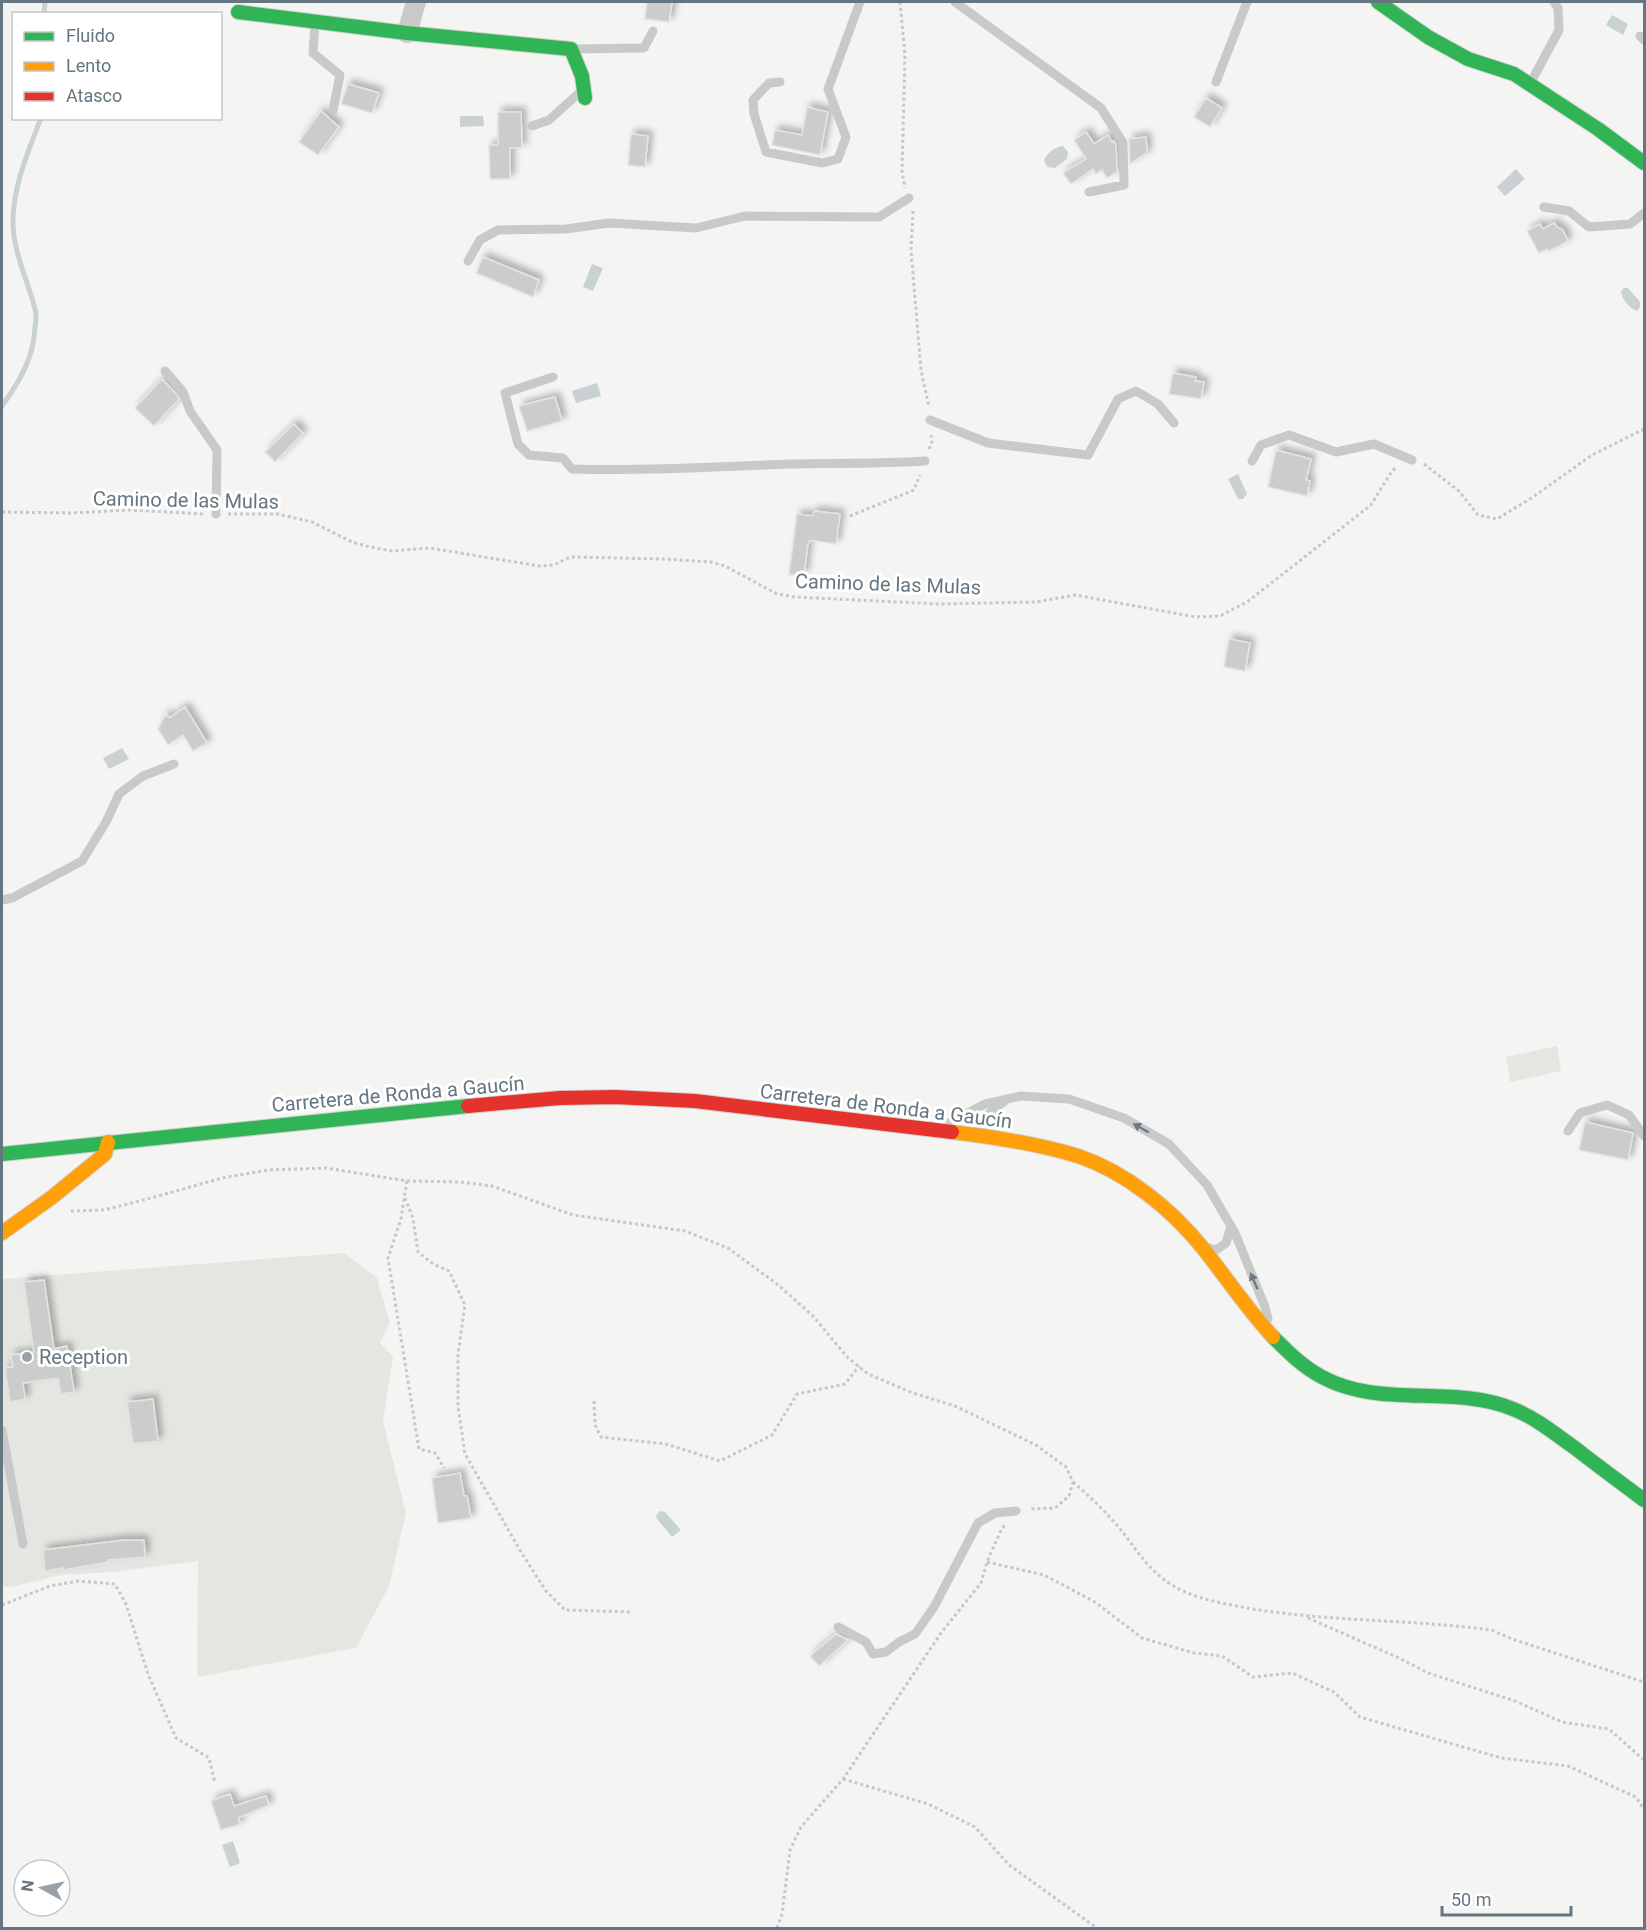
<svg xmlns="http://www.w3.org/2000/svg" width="1646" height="1930" font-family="Roboto,sans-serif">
	<defs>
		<filter id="shadow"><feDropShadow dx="4.5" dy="-4.5" stdDeviation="3" flood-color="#0004"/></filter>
	</defs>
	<rect width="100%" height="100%" fill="#f4f4f2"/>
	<path fill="#e4e6e1" d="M1557 1046 1561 1071 1510 1082 1506 1057Z
		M344 1253 377 1278 390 1323 380 1343 393 1357 383 1421 406 1513 389 1586 356 1648 197 1677 198 1561 113 1572 61 1575 11 1587H2V1279Z"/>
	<path fill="#c9d1d3" d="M1612 15 1628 24 1623 35 1606 25Z
		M460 116H483L484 126 460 127Z
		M1063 146 1068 152 1067 159 1055 168 1047 167 1044 160C1047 153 1055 147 1063 146Z
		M1516 169 1525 179 1505 196 1497 187Z
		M592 264 603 268 593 291 583 287Z
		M1624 288H1628L1640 302V307L1637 311C1630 309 1621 298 1621 291Z
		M597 383 601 396 576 403 572 391Z
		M1238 474 1247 494 1243 499H1238L1228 479Z
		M122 748 129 759 109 769 103 758Z
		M660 1511 665 1512 681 1530 672 1537 657 1519 656 1516Z
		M233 1841 240 1863 230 1867 222 1845Z"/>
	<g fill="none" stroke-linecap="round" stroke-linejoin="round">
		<path stroke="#c9d1d3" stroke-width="5" d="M44 14 45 2
			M2 406C19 382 34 358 35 327 36 321 37 315 35 309 28 281 14 254 13 225 12 188 28 152 41 118"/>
	</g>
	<path fill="#cbcccc" stroke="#e3e3e2" stroke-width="1.5" filter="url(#shadow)" d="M647 2H672L669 22 645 19Z
		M348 84 379 93 372 113 341 104Z
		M1206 98 1222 108 1210 127 1194 117Z
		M807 107 828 112 820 155 772 145 775 130 802 135Z
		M321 111 339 127 318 155 299 142Z
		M498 112H521L522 148H510V179H490L489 145H498Z
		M1086 132 1094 144 1108 135 1112 142 1114 141 1116 145 1117 172 1107 178 1102 170 1096 174 1093 169 1071 184 1063 173 1086 159 1074 140Z
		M631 134 648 136 645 167 628 165Z
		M1146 137 1147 153 1130 164 1129 139Z
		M1554 223 1558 228 1562 229 1568 241 1549 251 1547 249 1539 253 1527 231 1540 224 1543 229Z
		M483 257 539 280 533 297 476 273Z
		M1173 373 1196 377 1195 381 1204 382 1201 399 1169 394Z
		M162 379 177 395 179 399 154 426 135 408Z
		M555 397 562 421 527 431 519 406Z
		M294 424 303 433 275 462 265 452Z
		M1276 450 1311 459 1306 480 1310 481 1307 496 1268 487Z
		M814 511 840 514 836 544 810 540 809 543H808L804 575H789L797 514 813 516Z
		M1229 639 1250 643 1245 671 1224 667Z
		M185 707 207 743 193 751 183 735 168 745 158 729 166 714 169 718Z
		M1585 1122 1633 1133 1628 1160 1579 1150Z
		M44 1280 54 1349 67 1346 74 1392 61 1394 58 1378 23 1383 25 1399 10 1402 5 1368 13 1367 11 1355 34 1352 24 1282Z
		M153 1399 158 1441 133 1444 127 1402Z
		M460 1473 464 1496H467L471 1518 438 1523 432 1478Z
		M124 1540H144L145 1557 108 1560 109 1562 63 1570V1568L45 1571 43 1550Z
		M836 1634 848 1640 819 1666 810 1656Z
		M230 1794 234 1806 266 1796 269 1805 238 1818 240 1824 221 1830 211 1801Z"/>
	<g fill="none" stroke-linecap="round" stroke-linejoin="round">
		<g stroke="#d1d1d1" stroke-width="16">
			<path id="fast" d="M1378 2 1428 37 1468 59 1514 74 1598 129 1644 163
				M238 12 407 33 571 49 582 76 585 98
				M2 1154 468 1106
				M1273 1337C1288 1352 1303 1367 1322 1377 1381 1409 1452 1384 1513 1409 1536 1418 1555 1434 1575 1448 1598 1466 1621 1483 1644 1500"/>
		</g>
		<g stroke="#d1d1d1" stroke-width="16">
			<path id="slow" d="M952 1132C994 1137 1038 1144 1078 1156 1126 1172 1171 1209 1202 1247 1226 1277 1247 1309 1273 1337
				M2 1233 51 1198 105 1154 108 1142"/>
		</g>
		<g stroke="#d1d1d1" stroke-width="16">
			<path id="jam" d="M468 1106 560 1098 615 1097 695 1101 952 1132"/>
		</g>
		<path stroke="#c6c7c8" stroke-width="3" stroke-dasharray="3 3" stroke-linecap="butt" d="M900 2 905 55 902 171 905 188
			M913 211 911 250 921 370 929 407
			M929 449 932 442 931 435
			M1424 464 1459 491 1478 515 1497 519 1533 497 1592 455 1644 429
			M2 512 71 513 130 510 203 514
			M228 514H278L312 522 352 542 370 547 392 551 430 548 539 566 554 565 570 557 664 559 711 562 725 566 777 594 794 597 940 604 1036 602 1075 595 1196 617 1220 616 1247 602 1371 505 1390 474 1397 466
			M850 516 914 490 920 475
			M407 1181 401 1219 388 1258 419 1449 435 1453 444 1468
			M405 1198 413 1218 418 1252 433 1264 449 1271 465 1305 458 1354V1406L465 1454 521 1552 546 1591 565 1610 631 1612
			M71 1211 104 1210 151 1198 222 1178 268 1170 326 1168 407 1181 460 1182 492 1186 573 1215 685 1231 728 1248 777 1284 813 1316 847 1357 868 1374 913 1393 955 1406 1036 1445 1066 1467 1073 1482 1069 1496 1055 1508 1029 1509
			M594 1401 595 1425 601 1437 666 1444 720 1461 772 1435 797 1394 845 1384 859 1366
			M1073 1482C1088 1495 1102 1508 1115 1523 1131 1541 1143 1563 1162 1578 1187 1598 1217 1602 1247 1608 1328 1622 1410 1619 1491 1630L1515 1640 1644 1682
			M987 1562 1044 1575 1095 1602 1142 1638 1194 1653 1222 1656 1253 1677 1292 1673 1334 1692 1360 1717 1501 1758 1568 1766 1636 1797 1644 1809
			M2 1605 50 1586 78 1581 115 1584 126 1604 148 1674 176 1738 209 1758 215 1783
			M1308 1618 1399 1658 1428 1673 1515 1701 1562 1722 1609 1729 1644 1760
			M843 1779 928 1804 975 1827 1009 1865 1097 1928
			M777 1928 782 1914 790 1850 801 1827 843 1779 941 1633 981 1583 987 1562 1001 1530 1005 1525"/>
		<path stroke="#c8caca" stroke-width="9" d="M955 2 1101 108 1123 143 1124 185 1089 192
			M315 24 313 53 340 75 333 110
			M1640 36 1644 40
			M573 49 644 48 653 31
			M780 82 769 83 753 100 754 114 766 152 822 163 838 159 846 137 828 89 860 2
			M1216 82 1247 2
			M1531 82 1559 30 1558 8 1554 2
			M532 126 549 120 579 93
			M1544 207 1569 211 1589 227 1630 224 1644 213
			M468 261 480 240 498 230 566 229 609 223 696 228 745 216 879 217 909 198
			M165 371 183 392 190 411 217 450 216 514
			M553 377 505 393 518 444 529 455 563 458 572 469C644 471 716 467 788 464 834 463 879 464 925 461
			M930 420 988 443 1088 455 1118 399 1136 391 1158 404 1174 423
			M1252 461 1261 445 1289 435 1336 452 1374 444 1412 460
			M2 900 12 898 82 861 106 822 119 794 143 776 174 764
			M947 1124 985 1104 1021 1096 1069 1099 1124 1118 1169 1144 1207 1185 1235 1233 1265 1307 1268 1319
			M1568 1131 1580 1113 1607 1105 1629 1115 1644 1136
			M981 1134 979 1132C983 1117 991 1110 1004 1102
			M1209 1248 1216 1250 1226 1243 1231 1226
			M2 1430 23 1544
			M838 1627 866 1642 873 1654 886 1652 899 1642 915 1634 934 1607 978 1523 995 1513 1016 1511"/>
		<path stroke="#c8caca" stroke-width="20" d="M407 33 416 2"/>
		<use href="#fast" stroke="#30b455" stroke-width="14"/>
		<use href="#slow" stroke="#ff9f0a" stroke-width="14"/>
		<use href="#jam" stroke="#e5322d" stroke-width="14"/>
	</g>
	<defs><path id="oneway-solid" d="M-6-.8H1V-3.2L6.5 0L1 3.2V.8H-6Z" transform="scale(1.5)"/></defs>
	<g fill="#6b7a84">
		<use href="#oneway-solid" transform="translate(1141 1128) rotate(-150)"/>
		<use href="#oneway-solid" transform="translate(1254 1281) rotate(-113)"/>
	</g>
	<circle fill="#98a2a8" stroke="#fff" stroke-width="2" cx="27" cy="1357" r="6"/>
	<g text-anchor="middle" stroke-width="6" stroke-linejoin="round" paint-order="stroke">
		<g font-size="20" fill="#667680" stroke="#fff">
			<text transform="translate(186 500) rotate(1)" y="7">Camino de las Mulas</text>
			<text transform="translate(888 584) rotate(2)" y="7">Camino de las Mulas</text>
			<text transform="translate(398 1094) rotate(-5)" y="7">Carretera de Ronda a Gaucín</text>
			<text transform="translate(886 1106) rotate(7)" y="7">Carretera de Ronda a Gaucín</text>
		</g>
		<g font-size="20" fill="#667680" stroke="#fff" text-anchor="start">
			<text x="39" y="1364">Reception</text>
		</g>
	</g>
	<rect width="1646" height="1930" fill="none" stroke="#667680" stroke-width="6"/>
	<rect x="12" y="12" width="210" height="108" fill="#ffffff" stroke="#c2c8cc" stroke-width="1.5"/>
	<rect x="24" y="32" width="30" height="9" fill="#30b455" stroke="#c2c8cc" stroke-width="1.5"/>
	<text x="66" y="42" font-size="18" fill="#667680">Fluido</text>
	<rect x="24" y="62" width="30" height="9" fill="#ff9f0a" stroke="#c2c8cc" stroke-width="1.5"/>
	<text x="66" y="72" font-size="18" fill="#667680">Lento</text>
	<rect x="24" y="92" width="30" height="9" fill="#e5322d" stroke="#c2c8cc" stroke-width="1.5"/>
	<text x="66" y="102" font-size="18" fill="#667680">Atasco</text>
	<g transform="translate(42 1888) rotate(278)"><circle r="28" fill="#ffffff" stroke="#c2c8cc" stroke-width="1.5"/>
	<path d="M0-4.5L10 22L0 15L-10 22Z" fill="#98a2a8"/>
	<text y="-9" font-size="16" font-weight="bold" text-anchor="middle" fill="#667680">N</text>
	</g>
	<path d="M1442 1906v9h129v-9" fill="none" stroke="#667680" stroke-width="3"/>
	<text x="1451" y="1906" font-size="18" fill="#667680" stroke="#ffffff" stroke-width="4.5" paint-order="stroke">50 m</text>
</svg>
